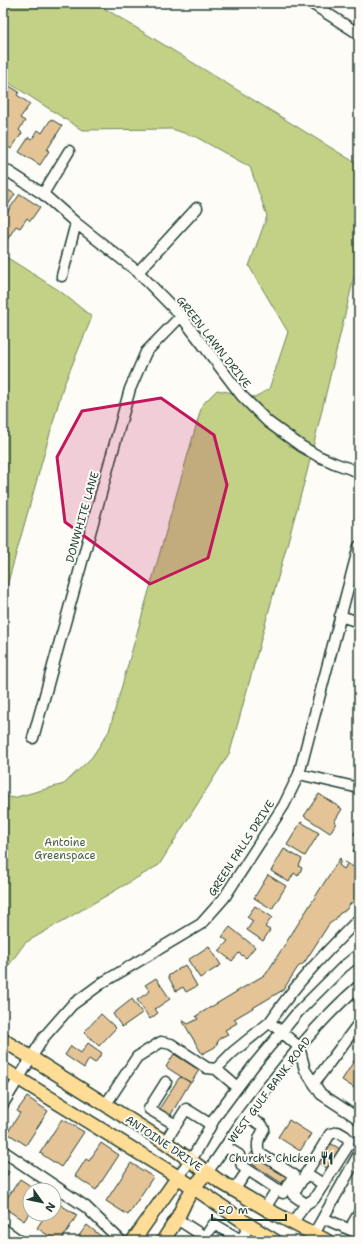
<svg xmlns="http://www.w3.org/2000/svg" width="362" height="1244" font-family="'Shantell Sans',sans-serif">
	<rect width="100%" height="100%" fill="#fdfcf7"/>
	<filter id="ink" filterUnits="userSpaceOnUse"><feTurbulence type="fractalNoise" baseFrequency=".025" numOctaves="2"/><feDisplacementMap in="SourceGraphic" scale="8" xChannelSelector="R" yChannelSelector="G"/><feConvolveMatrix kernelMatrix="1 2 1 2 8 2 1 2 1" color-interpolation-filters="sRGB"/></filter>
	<g filter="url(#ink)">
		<path fill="#c2d186" stroke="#70875d" d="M3 3H96L359 165V267L354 277 307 472 230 752 159 865 25 943 9 965 3 961V795L13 798 64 784 92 757 109 731 202 405 217 390 255 397 269 389 288 332 249 266 267 216 250 167 196 137 172 129 82 130 3 79Z
			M3 255 60 291 92 317 63 387 3 600Z"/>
		<path fill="#e4c497" stroke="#1f3d34" d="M8 85 19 92 17 95 30 104 20 118 25 121 19 130 22 133 11 149 3 143V92Z
			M51 119 62 126 47 150 49 151 40 165 19 152 29 137 32 139 38 130 42 133Z
			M8 190 15 194 3 213V198Z
			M20 194 40 207 30 221 27 218 20 228 16 226 5 243 3 242V218Z
			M319 794 342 809 334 822 336 823 330 833 304 816Z
			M301 822 319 833 305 856 287 845Z
			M359 826V837L354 834Z
			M359 842V855L353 851Z
			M284 849 302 859 299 866 302 868 298 876 294 873 289 882 271 871Z
			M340 858 341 861 339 865 344 869 347 864 345 862 359 870V896L357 899 350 904 346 910 339 914 335 920 329 924 304 963 298 967 283 990 234 1019 237 1023 225 1030 228 1034 220 1038 215 1047 202 1054 182 1020 188 1024 198 1019 196 1016 266 974Z
			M268 875 286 886 272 909 254 898Z
			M255 906 272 917 265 927 270 930 263 941 247 930 253 921 247 917Z
			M230 927 255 947 246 958 239 953 232 961 219 951 228 941 222 937Z
			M209 946 221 965 200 978 188 960Z
			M185 965 197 986 186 992 183 987 176 991 168 976Z
			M156 978 170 999 155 1009 158 1013 150 1019 137 1000 150 991 145 985Z
			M132 999 142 1013 122 1027 113 1014Z
			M101 1014 116 1028 99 1046 84 1032Z
			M88 1043 102 1053 95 1063 89 1059 84 1068 65 1055 71 1046 81 1053Z
			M359 1053V1091L342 1080Z
			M174 1054 199 1070 191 1083 166 1067Z
			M181 1077 190 1082 189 1084 170 1116 159 1109 179 1078H180Z
			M27 1097 48 1111 26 1145 7 1133 20 1113 17 1111Z
			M62 1119 84 1132 61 1167 40 1153Z
			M289 1120 311 1134 300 1151 278 1137Z
			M101 1143 119 1155 96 1190 75 1176 86 1159 89 1161Z
			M330 1143 342 1150 330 1170 317 1162Z
			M252 1152 289 1175 283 1184 246 1160Z
			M131 1163 153 1177 128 1215 106 1201Z
			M3 1168 9 1172 3 1182Z
			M20 1179 37 1190H30V1212L24 1221 3 1207V1204Z
			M54 1201 77 1215 61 1241H57L37 1228 46 1214H54Z
			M87 1225 107 1241H75Z"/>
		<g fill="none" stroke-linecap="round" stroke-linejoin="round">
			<g stroke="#1f3d34" stroke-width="13">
				<path id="minor" d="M311 3 359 34
					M3 168 43 194 76 223 138 272 181 316 242 396 268 422 301 446 318 456 334 463 359 472
					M43 194 69 151
					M138 272 197 208
					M62 276 76 223
					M340 616 359 622
					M33 738 130 389 146 352 181 316
					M299 774 359 788
					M359 919C327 951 295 984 270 1022L299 1047 305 1070 321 1094 359 1119
					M216 1069 237 1087
					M166 1082 149 1109 176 1125
					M314 1083 359 1023
					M3 1104 44 1037 72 1005 102 983 201 924 224 898 284 805 299 774 359 546
					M106 1104 137 1057 161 1042 171 1044 207 1068 216 1069 233 1052 270 1022
					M165 1142 186 1109 210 1124
					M226 1147 239 1155 242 1166 283 1193 294 1175 259 1153C256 1143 259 1138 264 1129L262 1125 246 1116
					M3 1151 86 1207 121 1241
					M207 1172C222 1154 233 1133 247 1114 281 1069 316 1023 359 986
					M306 1173 323 1184
					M178 1177 196 1152 216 1116 254 1065 298 1012 343 967 359 954
					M234 1190 248 1170
					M265 1208 277 1189
					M323 1218 353 1231
					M177 1219 205 1237
					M292 1223 306 1204 314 1199 348 1146 349 1140 345 1136 338 1132 330 1134 293 1195 306 1204
					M3 1229 20 1241
					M314 1234 359 1154
					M359 1234 353 1231V1223L359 1213
					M202 1241 214 1224 241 1240 250 1225"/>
			</g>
			<g stroke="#1f3d34" stroke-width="16">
				<path id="major" d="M3 1040 165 1142 219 1181 268 1210 327 1241
					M3 1069 178 1177 252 1227 275 1241
					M133 1241 178 1177
					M163 1241 177 1219 186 1200 194 1187 207 1172"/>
			</g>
			<use href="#minor" stroke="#fdfcf7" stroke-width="10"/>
			<use href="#major" stroke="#ffdd96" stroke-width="13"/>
		</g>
	</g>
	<path fill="#c2185b" fill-opacity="0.2" stroke="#c2185b" stroke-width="3" stroke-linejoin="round" d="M161 398 214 435 227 485 208 558 150 584 65 522 57 457 82 411Z"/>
	<defs>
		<g id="restaurant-bare" transform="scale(1.08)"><path d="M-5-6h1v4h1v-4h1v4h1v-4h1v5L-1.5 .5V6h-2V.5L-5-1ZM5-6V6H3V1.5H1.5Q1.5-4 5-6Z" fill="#1f3d34" stroke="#fdfcf7" stroke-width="2.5" paint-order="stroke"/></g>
	</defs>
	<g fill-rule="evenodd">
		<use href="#restaurant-bare" x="327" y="1158"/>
	</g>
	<g text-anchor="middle" stroke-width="4" stroke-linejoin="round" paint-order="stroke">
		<g font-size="11" fill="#1f3d34" stroke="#fdfcf7">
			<text transform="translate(214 342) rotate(52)" y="4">GREEN LAWN DRIVE</text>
			<text transform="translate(82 517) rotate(-74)" y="4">DONWHITE LANE</text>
			<text transform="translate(241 848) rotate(-57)" y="4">GREEN FALLS DRIVE</text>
			<text transform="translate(269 1090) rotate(-53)" y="4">WEST GULF BANK ROAD</text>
			<text transform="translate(164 1143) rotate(34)" y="4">ANTOINE DRIVE</text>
		</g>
		<g font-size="11" fill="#486248" stroke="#fdfcf7">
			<text x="65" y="846">Antoine<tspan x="65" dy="13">Greenspace</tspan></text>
		</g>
		<g font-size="11" fill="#1f3d34" stroke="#fdfcf7" text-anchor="end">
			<text x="316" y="1162">Church's Chicken</text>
		</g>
	</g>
	<rect width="362" height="1244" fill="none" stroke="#fdfcf7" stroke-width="16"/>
	<rect x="8" y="8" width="346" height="1228" fill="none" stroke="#1f3d34" stroke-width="1.5" filter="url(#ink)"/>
	<g transform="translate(42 1202) rotate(123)"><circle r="19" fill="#fdfcf7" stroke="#a4b0a9"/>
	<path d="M0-3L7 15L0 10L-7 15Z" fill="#1f3d34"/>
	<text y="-6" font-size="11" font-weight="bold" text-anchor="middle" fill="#1f3d34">N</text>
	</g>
	<path d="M212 1214v6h74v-6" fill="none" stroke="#1f3d34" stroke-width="2"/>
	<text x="218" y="1214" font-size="12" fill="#1f3d34" stroke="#fdfcf7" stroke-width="3" paint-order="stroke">50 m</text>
</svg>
